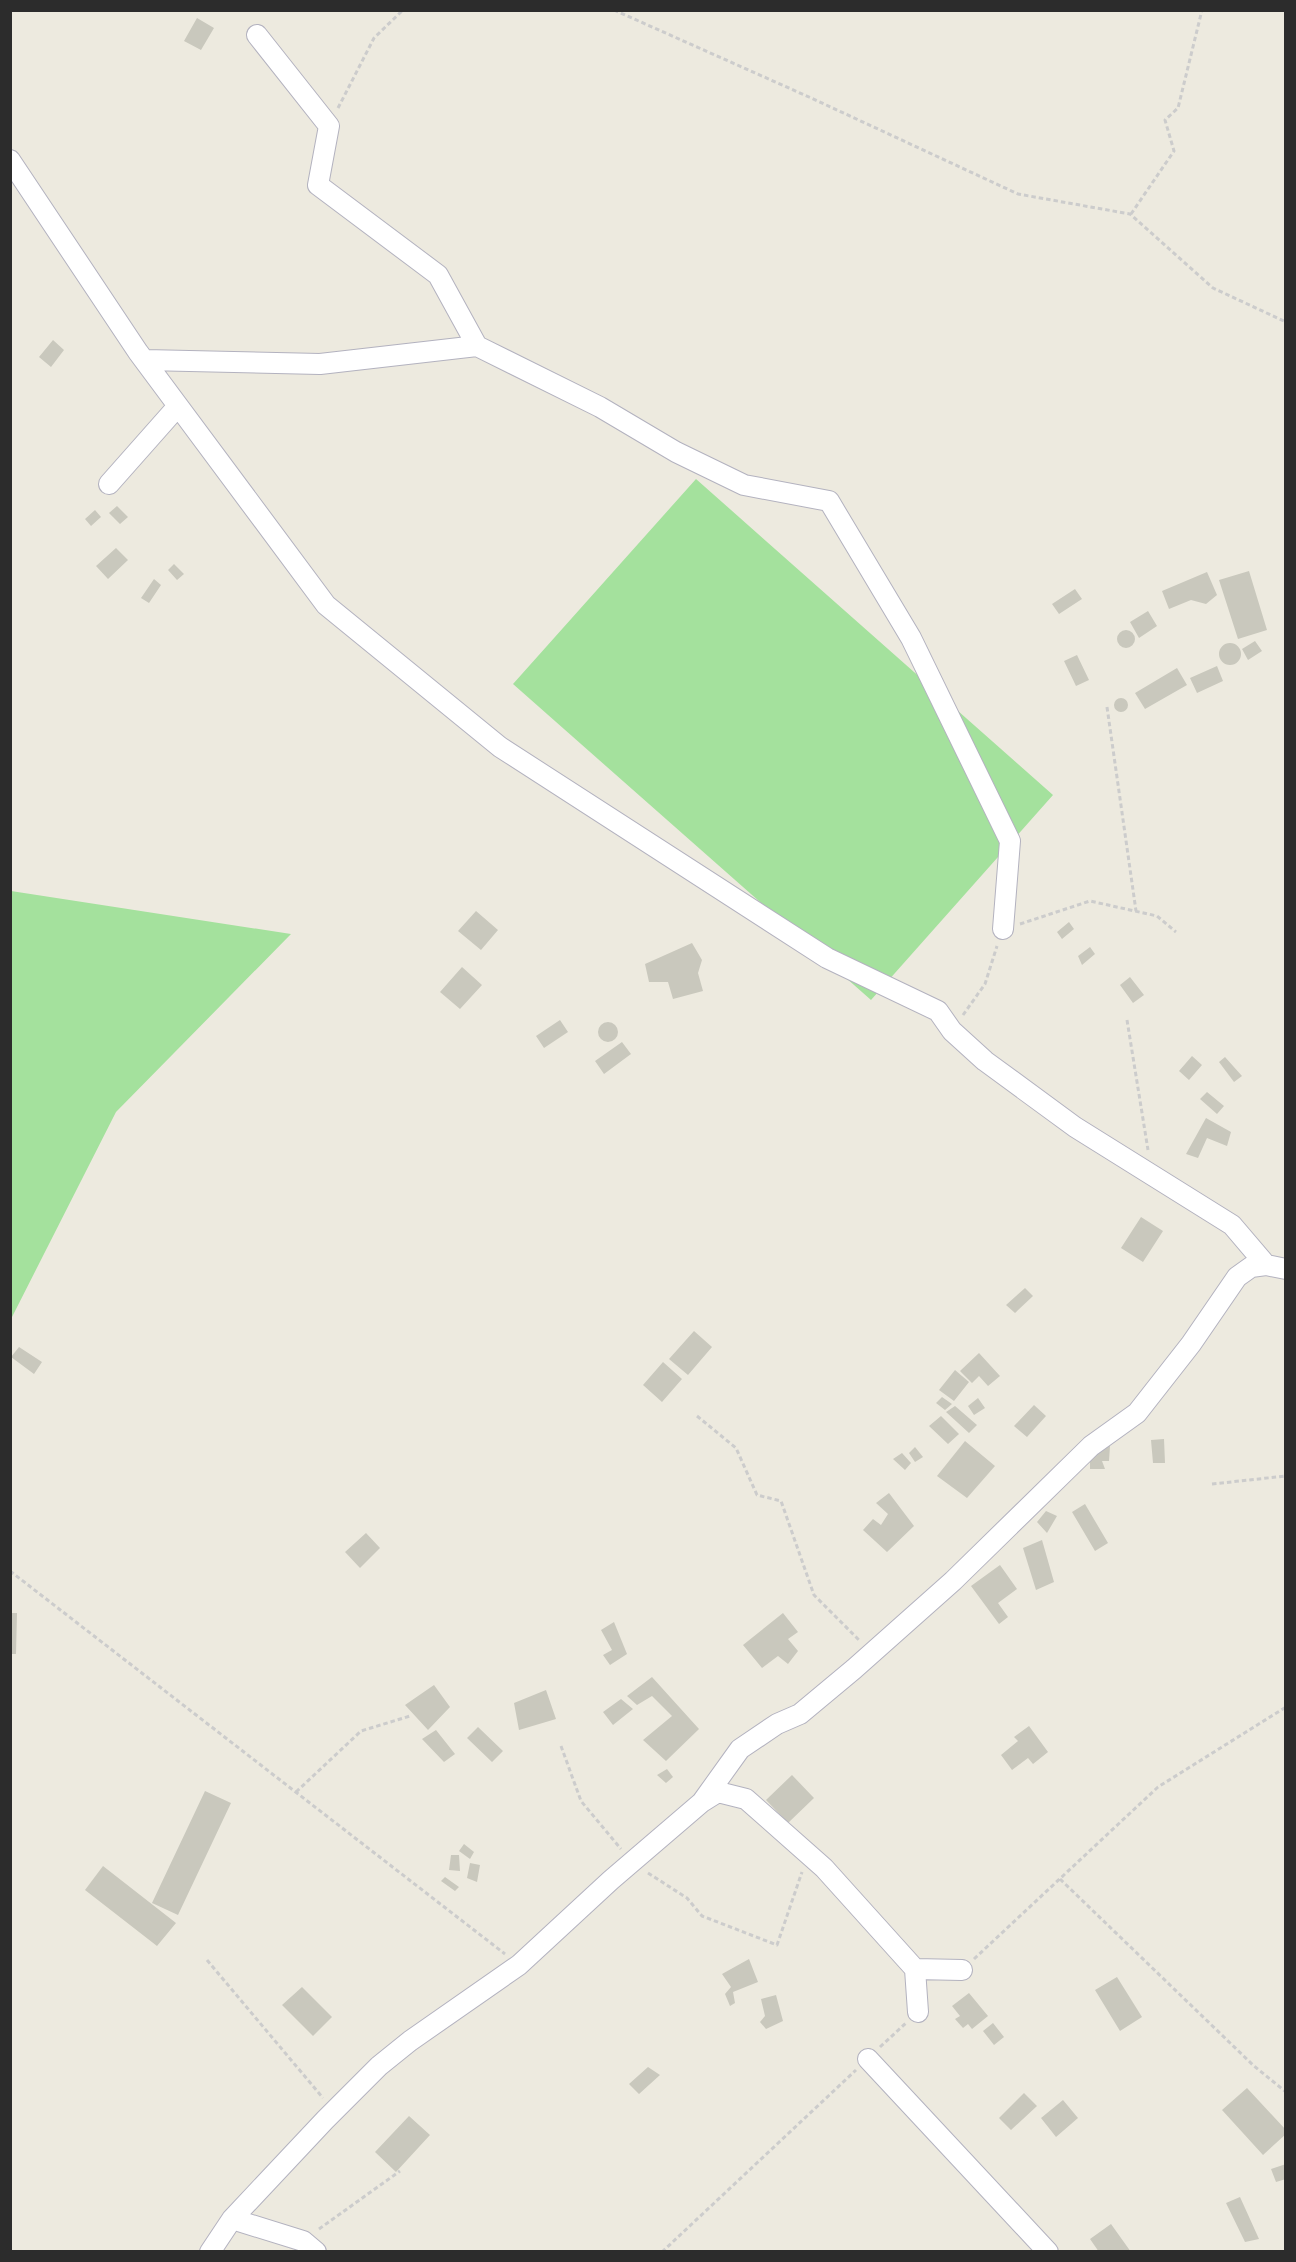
<svg xmlns="http://www.w3.org/2000/svg" width="1296" height="2262" font-family="'Noto Sans',sans-serif">
	<rect width="100%" height="100%" fill="#edeadf"/>
	<path fill="#a4e19d" d="M696 479 1053 795 871 1000 513 684Z
		M11 891 291 934 116 1112 11 1319Z"/>
	<path fill="#c9c8bd" d="M197 18 214 28 201 50 184 41Z
		M53 340 64 350 51 367 39 357Z
		M117 506 128 517 120 524 109 513Z
		M95 510 101 517 91 526 85 519Z
		M116 548 128 560 108 579 96 566Z
		M174 564 184 574 177 580 168 570Z
		M1249 571 1267 630 1238 639 1219 580Z
		M1207 572 1217 595 1206 604 1191 600 1169 609 1162 591Z
		M154 579 161 585 149 603 141 598Z
		M1075 589 1082 599 1059 614 1052 604Z
		M1148 611 1157 626 1139 638 1130 622Z
		M1117 639a9 9 0 1 1 18 0a9 9 0 1 1-18 0Z
		M1255 641 1262 651 1248 660 1242 649Z
		M1219 654a11 11 0 1 1 22 0a11 11 0 1 1-22 0Z
		M1077 655 1089 680 1076 686 1064 661Z
		M1217 666 1223 681 1197 693 1190 678Z
		M1177 668 1187 685 1145 709 1135 693Z
		M1114 705a7 7 0 1 1 14 0a7 7 0 1 1-14 0Z
		M476 911 498 930 481 950 458 931Z
		M1069 922 1074 929 1062 939 1057 932Z
		M692 943 702 960 698 973 703 991 673 999 668 982H649L645 964Z
		M1090 947 1095 954 1082 965 1078 956Z
		M462 967 482 985 460 1009 440 992Z
		M1130 977 1144 995 1133 1003 1120 985Z
		M560 1020 568 1032 544 1048 536 1036Z
		M598 1032a10 10 0 1 1 20 0a10 10 0 1 1-20 0Z
		M622 1042 631 1054 604 1074 595 1061Z
		M1192 1056 1202 1065 1189 1080 1179 1071Z
		M1225 1057 1242 1076 1234 1082 1219 1062Z
		M1207 1092 1224 1106 1217 1114 1200 1099Z
		M1206 1118 1231 1132 1227 1146 1207 1138 1198 1158 1186 1154Z
		M1141 1217 1163 1231 1143 1262 1121 1248Z
		M1025 1288 1033 1296 1015 1313 1006 1305Z
		M694 1331 712 1347 688 1375 669 1359Z
		M19 1347 42 1362 34 1374 11 1357Z
		M979 1353 1000 1376 988 1386 979 1376 972 1383 960 1371Z
		M663 1362 682 1379 662 1402 643 1385Z
		M955 1370 969 1382 954 1401 939 1390Z
		M942 1397 952 1404 945 1410 936 1403Z
		M978 1398 985 1408 974 1415 968 1406Z
		M1034 1405 1046 1416 1027 1437 1014 1426Z
		M955 1406 977 1425 969 1433 946 1412Z
		M941 1416 959 1434 948 1444 929 1426Z
		M1164 1439 1165 1463H1153L1151 1440Z
		M965 1441 995 1466 967 1498 937 1476Z
		M1081 1445 1110 1446 1109 1461H1102L1105 1469H1090V1459Z
		M915 1447 923 1457 915 1462 909 1453Z
		M902 1453 911 1463 905 1470 893 1459Z
		M889 1493 914 1526 887 1552 863 1530 873 1519 881 1525 888 1514 876 1503Z
		M1085 1504 1108 1543 1095 1551 1072 1512Z
		M1046 1511 1057 1516 1047 1533 1037 1522Z
		M366 1533 380 1548 360 1568 345 1552Z
		M1042 1540 1054 1582 1036 1590 1023 1548Z
		M1000 1565 1017 1589 998 1603 1008 1617 999 1624 971 1586Z
		M10 1613H17L16 1654H10Z
		M783 1613 798 1632 788 1639 798 1651 788 1664 778 1656 762 1668 743 1645Z
		M614 1622 627 1654 610 1665 603 1655 612 1650 601 1630Z
		M652 1677 699 1729 666 1761 643 1740 672 1716 652 1696 637 1705 627 1696Z
		M434 1685 450 1707 428 1730 405 1705Z
		M546 1690 556 1719 519 1730 514 1703Z
		M621 1699 633 1709 613 1725 603 1712Z
		M1029 1726 1048 1752 1033 1764 1028 1758 1012 1770 1001 1755 1018 1741 1014 1737Z
		M478 1727 503 1751 492 1762 467 1738Z
		M436 1730 455 1754 444 1762 422 1739Z
		M667 1769 673 1777 666 1783 657 1775Z
		M792 1775 814 1798 788 1823 766 1800Z
		M205 1791 231 1803 178 1915 152 1903Z
		M464 1844 474 1852 470 1859 459 1851Z
		M451 1855H459L460 1871 449 1870Z
		M470 1863 480 1865 477 1882 467 1878Z
		M103 1866 176 1923 157 1946 85 1890Z
		M445 1877 459 1887 455 1891 441 1881Z
		M749 1959 758 1982 733 1992 735 2003 730 2006 725 1994 731 1987 722 1974Z
		M1117 1977 1142 2017 1120 2031 1095 1990Z
		M302 1987 332 2017 313 2036 282 2005Z
		M969 1993 988 2016 972 2029 968 2024 963 2028 955 2019 960 2016 952 2006Z
		M776 1995 783 2021 766 2029 760 2022 765 2016 761 1999Z
		M993 2023 1004 2037 994 2045 983 2031Z
		M648 2067 660 2075 639 2094 629 2084Z
		M1247 2088 1286 2130V2134L1263 2155 1222 2110Z
		M1024 2093 1037 2106 1011 2130 999 2118Z
		M1063 2100 1078 2118 1056 2137 1041 2118Z
		M409 2116 430 2135 396 2172 375 2152Z
		M1286 2164V2179L1276 2182 1271 2169Z
		M1240 2197 1259 2239 1245 2242 1226 2203Z
		M1111 2224 1131 2252H1099L1090 2239Z"/>
	<g fill="none" stroke-linecap="round" stroke-linejoin="round">
		<g stroke="#b3b2bf" stroke-width="22">
			<path id="minor" d="M257 35 329 126 318 185 438 275 477 346 600 407 676 452 744 485 829 501 911 638 1010 841 1003 929
				M10 160 138 352 326 605 500 747 827 958 938 1011 952 1031 985 1061 1075 1127 1232 1225 1266 1265
				M145 360 320 364 477 346
				M109 484 178 406
				M702 1802 718 1792 746 1799 824 1868 915 1969 918 2012
				M915 1969 962 1970
				M868 2059 1048 2252
				M232 2219 303 2241 316 2252
				M210 2252 232 2219 325 2120 379 2066 410 2041 519 1965 611 1880 702 1802 740 1749 777 1724 800 1714 854 1669 953 1581 1091 1446 1137 1413 1191 1344 1237 1277 1251 1267 1266 1265 1286 1269"/>
		</g>
		<path stroke="#ccc" stroke-width="3" stroke-dasharray="4.5 3" stroke-linecap="butt" d="M614 10 809 97 1018 194 1130 214 1213 288 1286 322
			M338 108 374 38 403 10
			M1131 214 1174 151 1165 120 1178 108 1202 10
			M1107 707 1136 911
			M1020 924 1090 901 1157 916 1176 932
			M963 1015 985 984 997 946
			M1127 1020 1148 1150
			M697 1416 736 1448 757 1495 781 1501 814 1595 859 1640
			M1212 1484 1286 1476
			M10 1571 505 1954
			M561 1746 581 1801 621 1849
			M296 1792 361 1731 410 1716
			M648 1873 687 1898 702 1916 777 1945 802 1872
			M1060 1879 1254 2066 1286 2092
			M974 1959 1158 1787 1286 1707
			M207 1960 323 2098
			M880 2047 906 2023
			M319 2229 400 2171
			M662 2252 856 2070"/>
		<use href="#minor" stroke="#fff" stroke-width="20"/>
	</g>
	<rect width="1296" height="2262" fill="none" stroke="#2c2c2c" stroke-width="24"/>
</svg>
